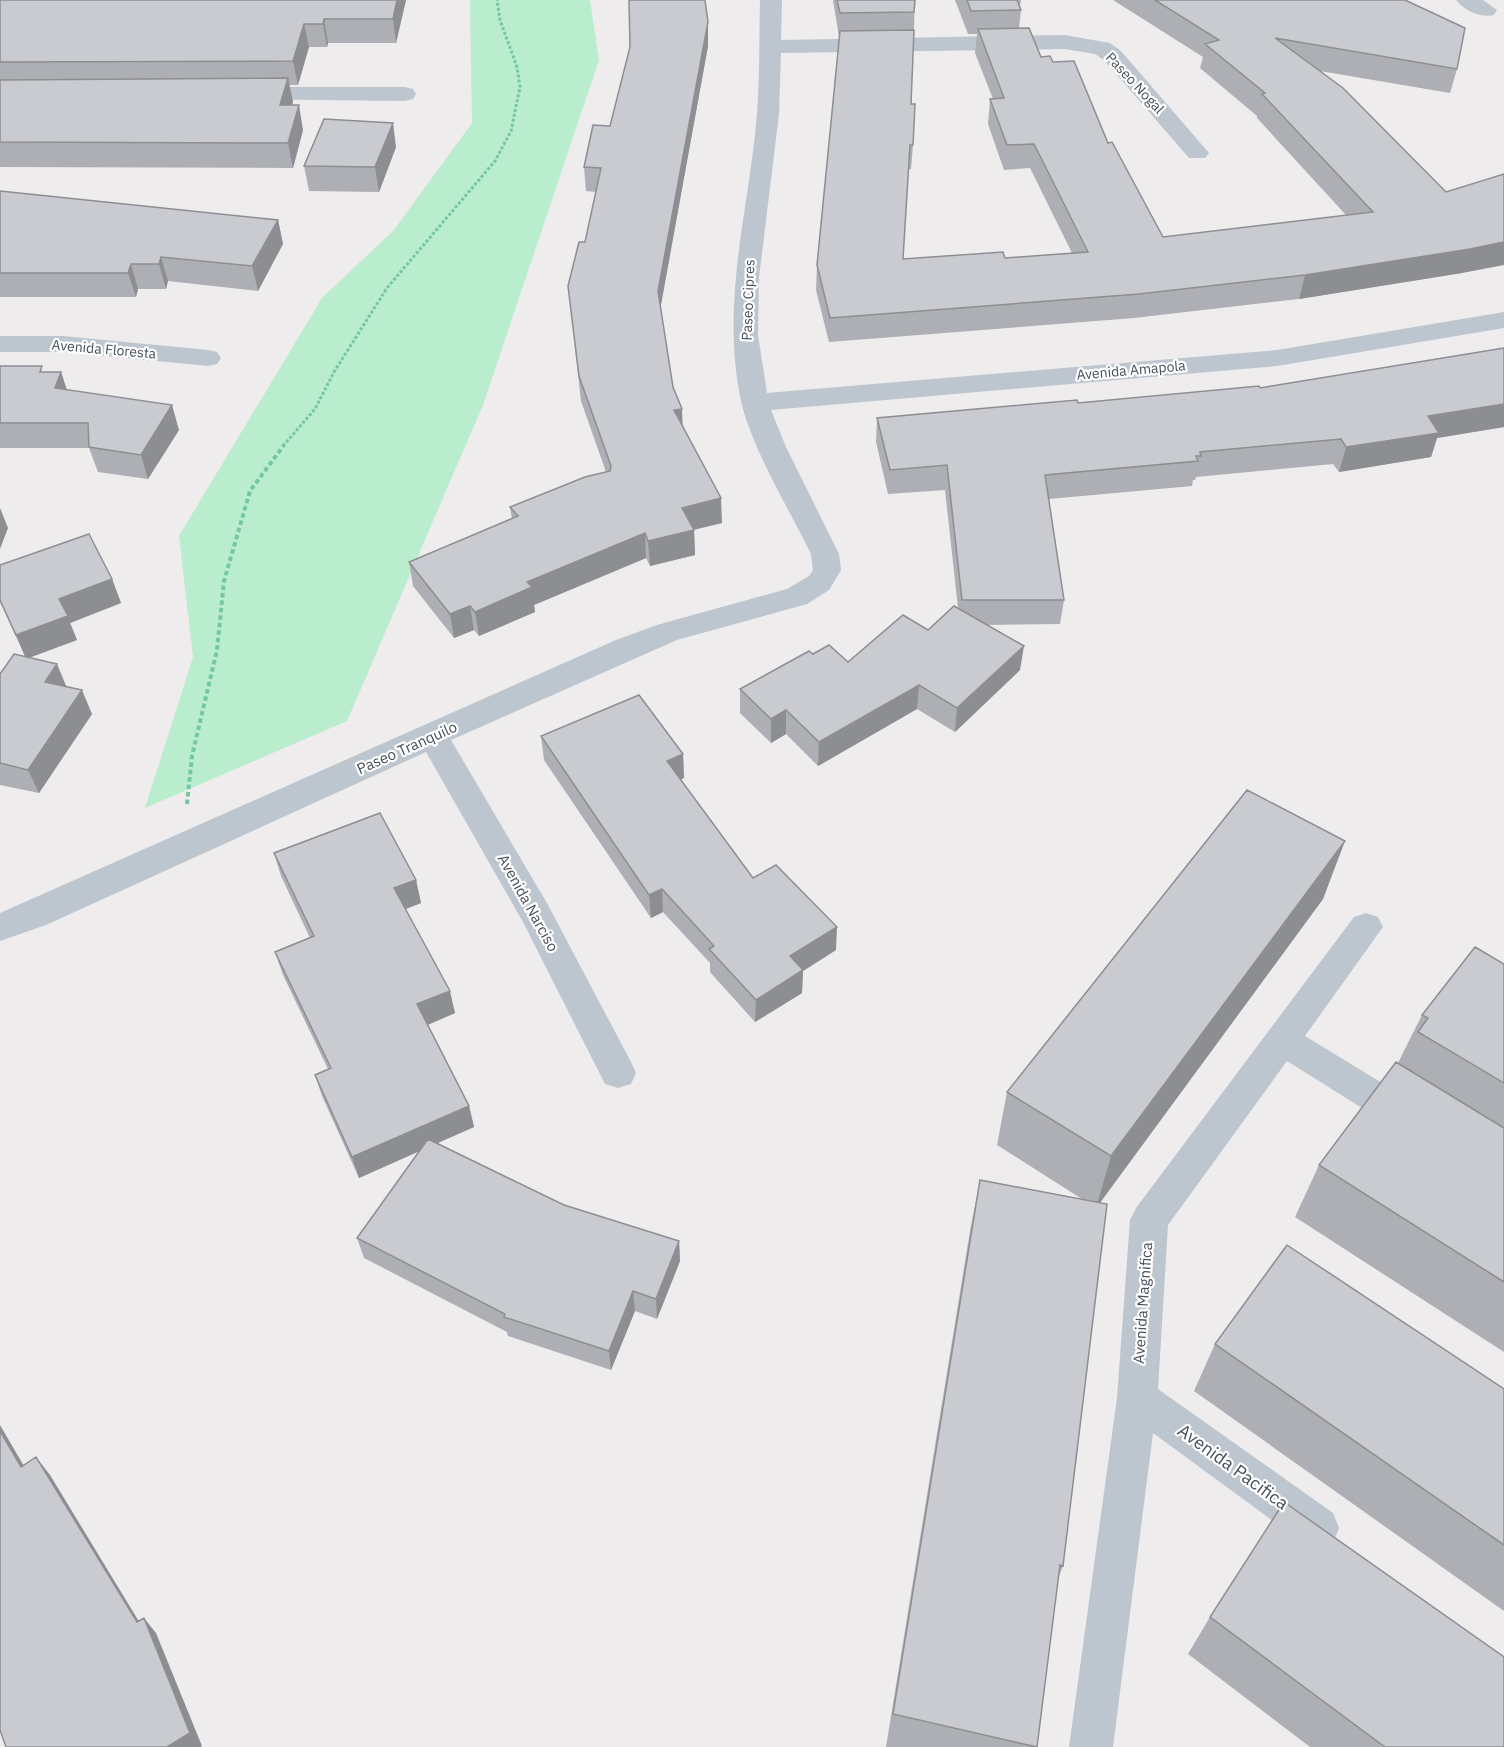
<svg xmlns="http://www.w3.org/2000/svg" width="1504" height="1747" font-family="'IBM Plex Sans',sans-serif">
	<rect width="100%" height="100%" fill="#eeecec"/>
	<path fill="#baecce" d="M470 0H590L599 60 483 405 347 721 145 808 193 657 179 536 322 298 394 230 472 123Z"/>
	<g fill="none" stroke-linecap="round" stroke-linejoin="round">
		<path stroke="#74c8a0" stroke-width="3" stroke-dasharray="3 2" stroke-linecap="butt" d="M283 446 315 409 334 372 387 288 495 161 511 131 520 87 517 67 500 20 497 0"/>
		<path stroke="#74c8a0" stroke-width="4" stroke-dasharray="4.5 3" stroke-linecap="butt" d="M187 804 192 756 217 650 224 581 250 491 284 445"/>
		<path fill="#bdc6ce" fill-rule="evenodd" d="M760 0H782L781 40 1065 35 1110 43 1121 51 1209 153 1205 158H1189L1105 61 1095 54 1065 49 781 53 779 114 759 278 758 335 767 393 1277 350 1504 312V328L1277 366 771 410 786 447 839 554 841 570 829 590 807 604 677 640 451 740 548 905 631 1062 636 1073 631 1084 618 1088 605 1084 523 922 426 752 46 925 0 941V913L616 640 657 625 787 589 809 576 813 570 811 554C789 509 752 449 741 401 720 299 749 214 757 113 760 76 759 38 760 0Z
			M1456 0H1483L1497 10 1494 15C1481 18 1464 11 1456 0Z
			M248 87H405L413 89 416 94 413 99 405 101 240 99 237 94 240 89Z
			M0 336H63L208 350 217 352 221 358 217 364 208 366 63 352H0Z
			M1366 913 1378 917 1383 927 1305 1036 1423 1108 1428 1119 1423 1130 1410 1135 1397 1130 1287 1061 1168 1225 1158 1389 1333 1513 1339 1528 1333 1543 1318 1549 1303 1543 1153 1433 1113 1747H1069L1117 1398 1130 1220 1136 1208 1354 917Z"/>
	</g>
	<path fill="#adafb4" d="M0 0H406L396 43H328L327 47H309L298 85H289L293 102 292 105 303 130 293 168 0 167Z
		M833 0H915L911 104 913 145 911 169H908L903 259 1005 258 1072 253 1030 168 1004 170 988 124 990 99H993L975 53 977 34H968L955 0H1021L1020 5H1019L1021 10 1019 28 1041 57 1053 62 1108 143 1163 237 1346 215 1257 118V116L1200 68 1203 57 1113 0H1405L1457 69 1450 93 1320 71 1462 273 1299 299 1134 318 829 342 816 290 817 265 839 37Z
		M708 46 660 307 673 387 682 425 722 523 694 530 695 555 650 566 646 558 534 605 535 612 479 636 474 630 454 638 413 586 409 562 512 519 510 507 606 472 581 401 568 286 585 242 596 192 586 191 584 167 610 126Z
		M396 147 379 192 309 191 304 166Z
		M0 192 278 220 283 244 258 291 168 281 166 289H138L136 297H0Z
		M1504 348V427L1437 438 1431 457 1339 472 1333 464 1196 477 1195 480H1193L1192 486 1049 499 1064 600 1060 624 986 625 1020 670 955 732 917 709 818 766 786 734 771 743 740 713V689L813 654 848 662 928 630 958 608 945 490 888 494 876 442 877 418 1078 403 1260 388Z
		M0 366 44 372H61L67 390 179 430 148 479 98 472 89 448H0Z
		M0 565 112 579 121 603 70 623 77 640 30 657 67 687 92 714 39 793 0 785V674L25 656 0 602Z
		M541 736 683 754 684 778 680 779 753 878 836 950 803 971 802 993 755 1022 710 972V963L663 912 651 918 544 760Z
		M274 853 416 880 421 903 406 909 455 1013 427 1025 469 1106 474 1127 437 1143 564 1205 679 1241 680 1261 657 1319 635 1311 611 1370 508 1336 507 1332 364 1258 357 1238 419 1151 359 1178 322 1096 315 1075 328 1069 283 975 275 952 310 938 281 876Z
		M1323 899 1100 1203 1063 1566 1058 1579 1037 1747H886L970 1231 980 1180 1082 1199 997 1145 1007 1092Z
		M1504 964V1352L1295 1217 1319 1165 1398 1063 1422 1015Z
		M1215 1344 1504 1389V1611L1194 1391Z
		M1210 1617 1504 1747H1310L1188 1654Z"/>
	<path fill="#8d8e92" d="M397 0H406L396 43 393 19Z
		M324 19 328 43 327 47 323 24Z
		M708 22V46L659 316 658 291Z
		M304 24 309 47 298 85 293 61Z
		M288 78 293 102 285 130 280 105Z
		M299 105 303 130 293 168 288 143Z
		M393 123 396 147 379 192 375 167Z
		M278 220 283 244 258 291 252 266Z
		M1504 242V265L1462 273 1299 299 1305 275Z
		M161 257 168 281 166 289 159 264Z
		M131 264 138 289 136 297 128 273Z
		M61 372 69 397 55 388Z
		M1504 404V427L1437 438 1431 457 1339 472 1346 447 1428 416Z
		M172 405 179 430 148 479 141 455Z
		M682 409 683 434 674 410Z
		M721 498 722 523 683 532 682 508Z
		M0 508 8 528 0 549Z
		M694 530 695 555 650 566 648 541Z
		M645 533 646 558 534 605 535 612 479 636 475 612 527 582Z
		M112 579 121 603 70 623 77 640 26 659 16 635 59 599Z
		M470 606 474 630 454 638 450 614Z
		M1024 646 1020 670 955 732 957 708Z
		M57 664 67 688 45 682Z
		M919 685 917 709 818 766 819 742Z
		M82 690 92 714 39 793 28 770Z
		M786 710V734L771 743V719Z
		M683 754 684 778 668 785 667 761Z
		M1345 841 1323 899 1096 1208 1111 1156Z
		M416 880 421 903 400 911 394 888Z
		M662 889 663 912 651 918 649 895Z
		M837 927 836 950 803 971 802 993 755 1022 756 1000 790 956Z
		M450 991 455 1013 423 1027 417 1004Z
		M469 1106 474 1127 359 1178 352 1157Z
		M679 1241 680 1261 657 1319 656 1299Z
		M633 1291 635 1311 611 1370 609 1351Z
		M0 1425 35 1485 21 1467 0 1431Z
		M36 1457 50 1475 149 1638 137 1622Z
		M144 1618 156 1633 202 1746 201 1747H167Z"/>
	<path fill="#c9cbd1" stroke="#8d8e92" stroke-width="1.5" d="M0 0H397L393 19H324L323 24H304L293 61 0 62Z
		M629 0H705L708 22 658 291 673 387 682 409 674 410 721 498 682 508 694 530 648 541 645 533 527 582 532 587 475 612 470 606 450 614 409 562 518 516 510 507 585 477 610 471 611 466 579 376 568 286 579 242H585L601 168 584 167 593 125 610 126 630 47Z
		M837 0H915L914 12 840 13Z
		M967 0H1017L1021 10 971 11Z
		M1155 0H1405L1465 28 1457 69 1275 38 1343 88 1446 192 1504 174V242L1470 249 1305 275 1139 294 830 318 817 265 840 31 914 30 911 104H915L913 145H910L903 259 1003 252 1005 258 1088 252 1034 144 1007 145 990 99 1004 98 978 29 1029 28 1041 57 1050 56 1053 62 1074 61 1108 143 1112 142 1163 237 1373 212 1262 94 1265 93 1205 44 1219 40Z
		M288 78 280 105H299L288 143 0 142V80Z
		M324 119 393 123 375 167 304 166Z
		M0 191 278 220 252 266 161 257 159 264H131L128 273H0Z
		M1504 348V404L1428 416 1439 433 1346 447 1341 439 1200 452 1201 456H1196L1198 461 1045 475 1064 600H962L947 465 890 470 877 418 1077 400 1078 403 1259 386 1260 388Z
		M0 366H42L40 372H61L55 388 172 405 141 455 89 447 88 423H0Z
		M89 534 112 579 59 599 68 616 16 635 0 600V565Z
		M954 606 1024 646 957 708 919 685 819 742 786 710 771 719 740 689 809 651 813 654 829 645 848 662 903 615 928 630Z
		M14 654 57 664 45 682 82 690 28 770 0 763V674Z
		M639 695 683 754 667 761 753 878 776 865 837 927 790 956 803 970 756 1000 709 949 714 946 662 889 649 895 541 736Z
		M1247 790 1345 841 1111 1156 1007 1092Z
		M380 813 416 880 394 888 450 991 417 1004 469 1106 352 1157 315 1075 331 1068 275 952 314 936 274 853Z
		M1475 947 1504 964V1083L1418 1032 1428 1018 1422 1015Z
		M1396 1062 1504 1128V1282L1319 1165Z
		M428 1139 564 1205 679 1241 656 1299 633 1291 609 1351 504 1317 505 1314 357 1238Z
		M980 1180 1107 1204 1063 1566 1060 1565 1037 1747 893 1714Z
		M1287 1245 1504 1389V1545L1215 1344Z
		M0 1431 21 1467 36 1457 137 1622 144 1618 190 1733 167 1747H6L0 1730Z
		M1284 1502 1504 1657V1747H1385L1210 1617Z"/>
	<g text-anchor="middle" stroke-width="4.5" stroke-linejoin="round" paint-order="stroke">
		<g font-size="14" fill="#454f58" stroke="#fff">
			<text transform="translate(1135 83) rotate(47)" y="5">Paseo Nogal</text>
			<text transform="translate(748 300) rotate(-88)" y="5">Paseo Cipres</text>
			<text transform="translate(104 349) rotate(5)" y="5">Avenida Floresta</text>
			<text transform="translate(1131 370) rotate(-5)" y="5">Avenida Amapola</text>
		</g>
		<g font-size="15" fill="#454f58" stroke="#fff">
			<text transform="translate(407 748) rotate(-24)" y="5">Paseo Tranquilo</text>
			<text transform="translate(528 903) rotate(61)" y="5">Avenida Narciso</text>
			<text transform="translate(1143 1303) rotate(-86)" y="5">Avenida Magnifica</text>
		</g>
		<g font-size="18" fill="#454f58" stroke="#fff">
			<text transform="translate(1233 1467) rotate(36)" y="6">Avenida Pacifica</text>
		</g>
	</g>
</svg>
